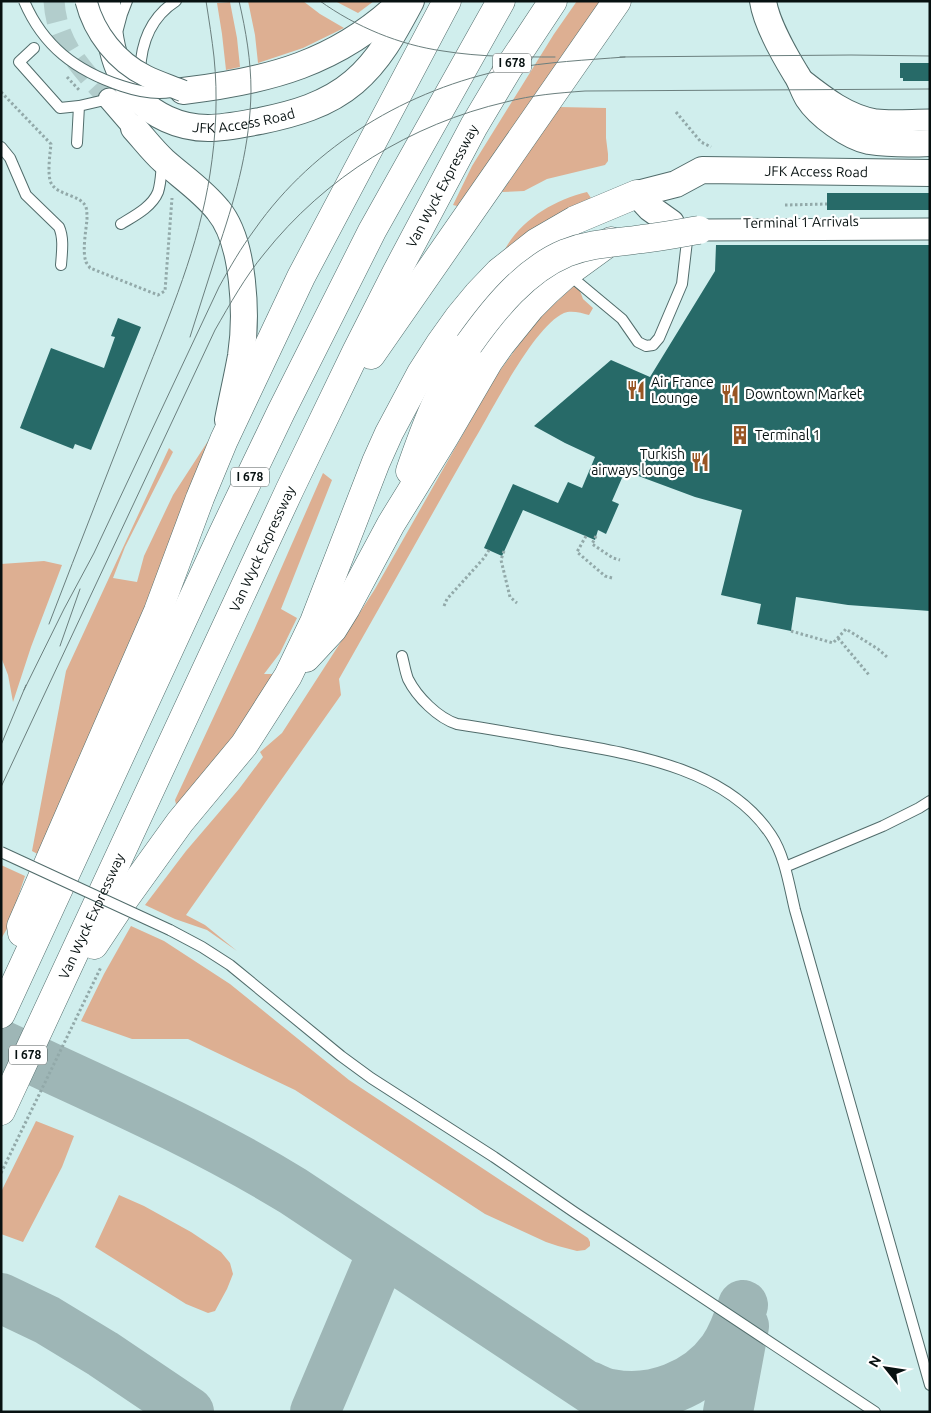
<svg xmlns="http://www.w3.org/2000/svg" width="931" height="1413" font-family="Ubuntu,sans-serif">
	<rect width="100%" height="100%" fill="#d0eeed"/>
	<path fill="#ddaf92" d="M248 1H303L320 14 344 28 303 48 258 63 255 35Z
		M335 1H374L358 13Z
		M577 1H603L524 114 457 206 453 205 472 166 554 34Z
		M230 2 237 38 240 67 226 70 222 34 217 3Z
		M559 107 606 108V138L608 154V161L605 165 547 179 524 191 502 192Z
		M587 192 591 198C559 211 532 230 505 249 522 219 554 200 587 192Z
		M577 283 583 299 593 308 589 315C582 313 571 310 564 313 533 327 492 411 473 442 428 521 384 600 339 679L341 695 186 915 205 925 237 951 207 930 175 919 145 905 186 851 239 789 263 757 260 752 282 733 375 589 496 376 536 321Z
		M208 441 148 621 43 857 32 851 66 671 169 448 173 452 125 547 113 578 137 582 144 556 173 495Z
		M323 473 332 480 281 609 297 618 280 653 264 674H276L244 724 180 803 176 804 175 800 255 628Z
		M44 561 62 565 31 647 13 702 8 675 1 657V564Z
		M1 865 25 876 8 927 1 939Z
		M131 926 164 941 230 984 349 1080 588 1238 590 1242V1246L585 1250 577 1251 558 1246 546 1242 485 1214 295 1090 188 1039H132L81 1021 104 974Z
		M36 1121 74 1136 62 1167 23 1242 1 1234V1192Z
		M119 1195 144 1206 191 1232 221 1252 230 1263 233 1274 227 1289 215 1311 208 1313 186 1304 95 1247Z"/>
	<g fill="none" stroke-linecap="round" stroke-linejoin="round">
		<path stroke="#9eb6b6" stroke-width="50" d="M1 1045C100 1091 200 1134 293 1191L626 1412
			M1 1298 47 1320 103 1354 189 1412
			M589 1386C596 1389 603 1393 611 1394 652 1402 698 1385 723 1350 733 1336 738 1321 743 1305
			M315 1412 383 1251
			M728 1412 744 1326"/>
	</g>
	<path fill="#276a68" d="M900 63H930V81H903V78H900Z
		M827 193H930V210H827Z
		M716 245H930V611L848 605 796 597 791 631 757 624 761 604 721 595 742 510 695 497 625 471 612 501 619 504 606 534 598 530 595 540 523 510 502 556 484 548 513 484 558 503 568 482 582 488 595 457 565 443 534 426 611 360 650 377 715 271Z
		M118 318 141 327 91 450 75 444 73 449 20 428 51 348 104 368 115 337 111 336Z"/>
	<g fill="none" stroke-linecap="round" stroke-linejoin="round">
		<path stroke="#b2cdcc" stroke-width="21" stroke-dasharray="21 11" stroke-linecap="butt" d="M54 1C57 45 81 68 109 99"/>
		<g stroke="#516c6b" stroke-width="12">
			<path id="service" d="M118 29 122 14 127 1
				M34 48 19 62 60 108 79 106 109 99
				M140 72C141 43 151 17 176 1
				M77 143 79 106
				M1 147 10 158 26 195 59 227C64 238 62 252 61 265
				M121 224C134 216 152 207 158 192 161 183 161 173 162 164
				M568 274 622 319 638 342 646 346 653 345 659 338 682 284 687 241 691 236
				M402 656C404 663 405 671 408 679 417 697 438 718 457 724 491 729 524 735 558 741 631 754 726 767 771 835 785 856 789 885 795 910L930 1385
				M785 867 883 826 919 808 930 801
				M170 930 202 947 230 965 341 1056 371 1078 494 1157 574 1212 875 1412"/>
		</g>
		<g stroke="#516c6b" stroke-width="23">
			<path id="minor" d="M799 77C822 95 846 115 876 120 892 122 913 120 930 120
				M109 99 134 128"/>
		</g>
		<g stroke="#516c6b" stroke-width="28">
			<g id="tertiary">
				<path id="s1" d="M107 1C108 50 119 97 167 119 180 125 194 128 208 128 225 128 243 124 260 121 294 114 327 105 354 82 380 60 395 31 411 1"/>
				<path d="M763 1C766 22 785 56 796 74 801 81 803 90 808 98 819 115 849 137 869 141 889 144 909 144 930 143"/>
				<path d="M183 91C268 81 338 63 402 1"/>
				<path d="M134 128C144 139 153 151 164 161 182 177 203 191 218 210 245 242 247 317 241 356 237 378 232 399 228 420"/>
				<path id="s2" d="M671 223 650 208 637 194 676 184 702 170 930 173"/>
			</g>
		</g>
		<g stroke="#516c6b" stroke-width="29">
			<g id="motorway">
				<path d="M371 355 617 1"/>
				<path d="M410 471C426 425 441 385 469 344"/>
				<path d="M306 658 333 629 346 608 391 524 444 438 489 361 501 344 531 307 547 291 567 273 611 241"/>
				<path d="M22 933 21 926 158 611 200 498 224 440 301 277 447 1"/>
				<path d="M94 945 126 897 180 822 244 745 288 676 314 622 376 462 389 433 421 373 439 345 459 317 478 294 499 272 537 242 575 220 637 194"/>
				<path d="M1 1014 222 535 281 412 372 231 501 1"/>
				<path id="s3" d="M1 1111 290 489 356 352 396 273 474 126 508 69 553 1"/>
			</g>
		</g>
		<path stroke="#92a9a9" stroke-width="3" stroke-dasharray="2.5 2.5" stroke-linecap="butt" d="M67 77 80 91
			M1 92 51 144C50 154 47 174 51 183 58 196 80 194 86 207 87 211 87 215 87 219 86 231 82 251 86 262 87 264 89 266 90 268L158 295 165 291 172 198
			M676 112 701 142 711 147
			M785 205 827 204
			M586 536 577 552 605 576 612 578
			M596 536 592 544 613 558 620 560
			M504 551 501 560 510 597 517 603
			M444 606 447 599 484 558 489 550
			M791 631 833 643 846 629 878 649 887 657
			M838 638 869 675
			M1 1173 101 967"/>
		<use href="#service" stroke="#fff" stroke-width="10"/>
		<use href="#minor" stroke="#fff" stroke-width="21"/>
		<use href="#tertiary" stroke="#fff" stroke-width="26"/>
		<use href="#motorway" stroke="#fff" stroke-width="28"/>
		<path stroke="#6b7f7e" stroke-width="1" d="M320 1C356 27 400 45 443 51 480 57 518 57 555 57
			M620 57 851 55 930 56
			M190 337C200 306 210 274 220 243 237 192 250 145 251 91 251 61 246 31 239 1
			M49 624C80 543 112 462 143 382 170 314 199 246 210 174 216 136 218 96 214 57 212 39 209 20 206 1
			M60 646 80 589
			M24 690 64 609 94 553 219 287C230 267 241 248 255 229 314 145 408 89 508 69 547 62 586 60 625 57
			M1 745 26 685
			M1 787 215 330C230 304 245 277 264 254 325 177 411 124 506 102 532 95 558 93 585 91L930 89"/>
		<g stroke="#516c6b" stroke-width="12" stroke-linecap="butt">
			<path id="service-bridge" d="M24 1C43 46 76 71 122 86 137 91 155 95 171 92
				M1 852 170 930"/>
		</g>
		<g stroke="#516c6b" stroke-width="23" stroke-linecap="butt">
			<path id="minor-bridge" d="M86 1C94 33 117 62 146 76 158 82 171 86 183 91
				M699 230 930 229"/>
		</g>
		<g stroke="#516c6b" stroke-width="29" stroke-linecap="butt">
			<path id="motorway-bridge" d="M469 344C494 309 525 270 566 253 592 243 615 243 642 239 661 237 680 233 699 230"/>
		</g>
		<use href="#service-bridge" stroke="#fff" stroke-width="10"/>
		<use href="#minor-bridge" stroke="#fff" stroke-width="21"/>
		<use href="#motorway-bridge" stroke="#fff" stroke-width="28"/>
	</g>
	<defs>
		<g id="restaurant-bare" transform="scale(1.5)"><path d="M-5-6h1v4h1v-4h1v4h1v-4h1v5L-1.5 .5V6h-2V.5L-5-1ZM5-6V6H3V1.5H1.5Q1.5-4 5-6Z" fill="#985523" stroke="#fff" stroke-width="2.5" paint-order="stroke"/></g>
		<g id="building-bare" transform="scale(1.5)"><path d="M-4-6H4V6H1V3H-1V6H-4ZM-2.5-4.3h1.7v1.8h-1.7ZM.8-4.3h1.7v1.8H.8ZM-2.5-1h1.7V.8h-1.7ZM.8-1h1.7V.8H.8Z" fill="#985523" stroke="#fff" stroke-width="2.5" paint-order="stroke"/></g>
	</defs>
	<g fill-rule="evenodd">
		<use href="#restaurant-bare" x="636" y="390"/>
		<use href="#restaurant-bare" x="730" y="394"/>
		<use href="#building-bare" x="740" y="435"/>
		<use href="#restaurant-bare" x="700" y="462"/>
	</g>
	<g text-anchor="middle" stroke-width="4.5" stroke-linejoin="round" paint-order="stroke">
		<g fill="#fff" stroke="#515858" stroke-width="1">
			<rect x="493" y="53.5" width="38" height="19" rx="4"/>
			<rect x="231" y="467.5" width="38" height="19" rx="4"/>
			<rect x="9" y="1045.5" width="38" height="19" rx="4"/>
		</g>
		<g font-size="12" font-weight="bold" fill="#071111">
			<text x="512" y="67">I 678</text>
			<text x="250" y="481">I 678</text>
			<text x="28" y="1059">I 678</text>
		</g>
		<g font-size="14" fill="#071111" stroke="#fff">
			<text dy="5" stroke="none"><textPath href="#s1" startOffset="219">JFK Access Road</textPath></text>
			<text dy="5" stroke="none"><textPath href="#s2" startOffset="229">JFK Access Road</textPath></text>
			<text dy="5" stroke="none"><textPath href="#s3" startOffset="1025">Van Wyck Expressway</textPath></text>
			<text transform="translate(801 222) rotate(-1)" y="5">Terminal 1 Arrivals</text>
			<text dy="5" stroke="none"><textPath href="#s3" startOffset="620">Van Wyck Expressway</textPath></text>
			<text dy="5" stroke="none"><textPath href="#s3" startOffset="215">Van Wyck Expressway</textPath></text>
		</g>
		<g font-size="14" fill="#071111" stroke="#fff" text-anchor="start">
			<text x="651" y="387">Air France<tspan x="651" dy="16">Lounge</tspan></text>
			<text x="745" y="399">Downtown Market</text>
			<text x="755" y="440">Terminal 1</text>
			<text x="685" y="459" text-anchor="end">Turkish<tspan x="685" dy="16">airways lounge</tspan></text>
		</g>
	</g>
	<rect width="931" height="1413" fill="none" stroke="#071111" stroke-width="5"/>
	<g transform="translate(886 1368) rotate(300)" stroke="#ffffff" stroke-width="4" paint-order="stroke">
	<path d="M0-4L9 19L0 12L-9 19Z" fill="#071111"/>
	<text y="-8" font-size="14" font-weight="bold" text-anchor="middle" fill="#071111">N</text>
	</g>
</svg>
